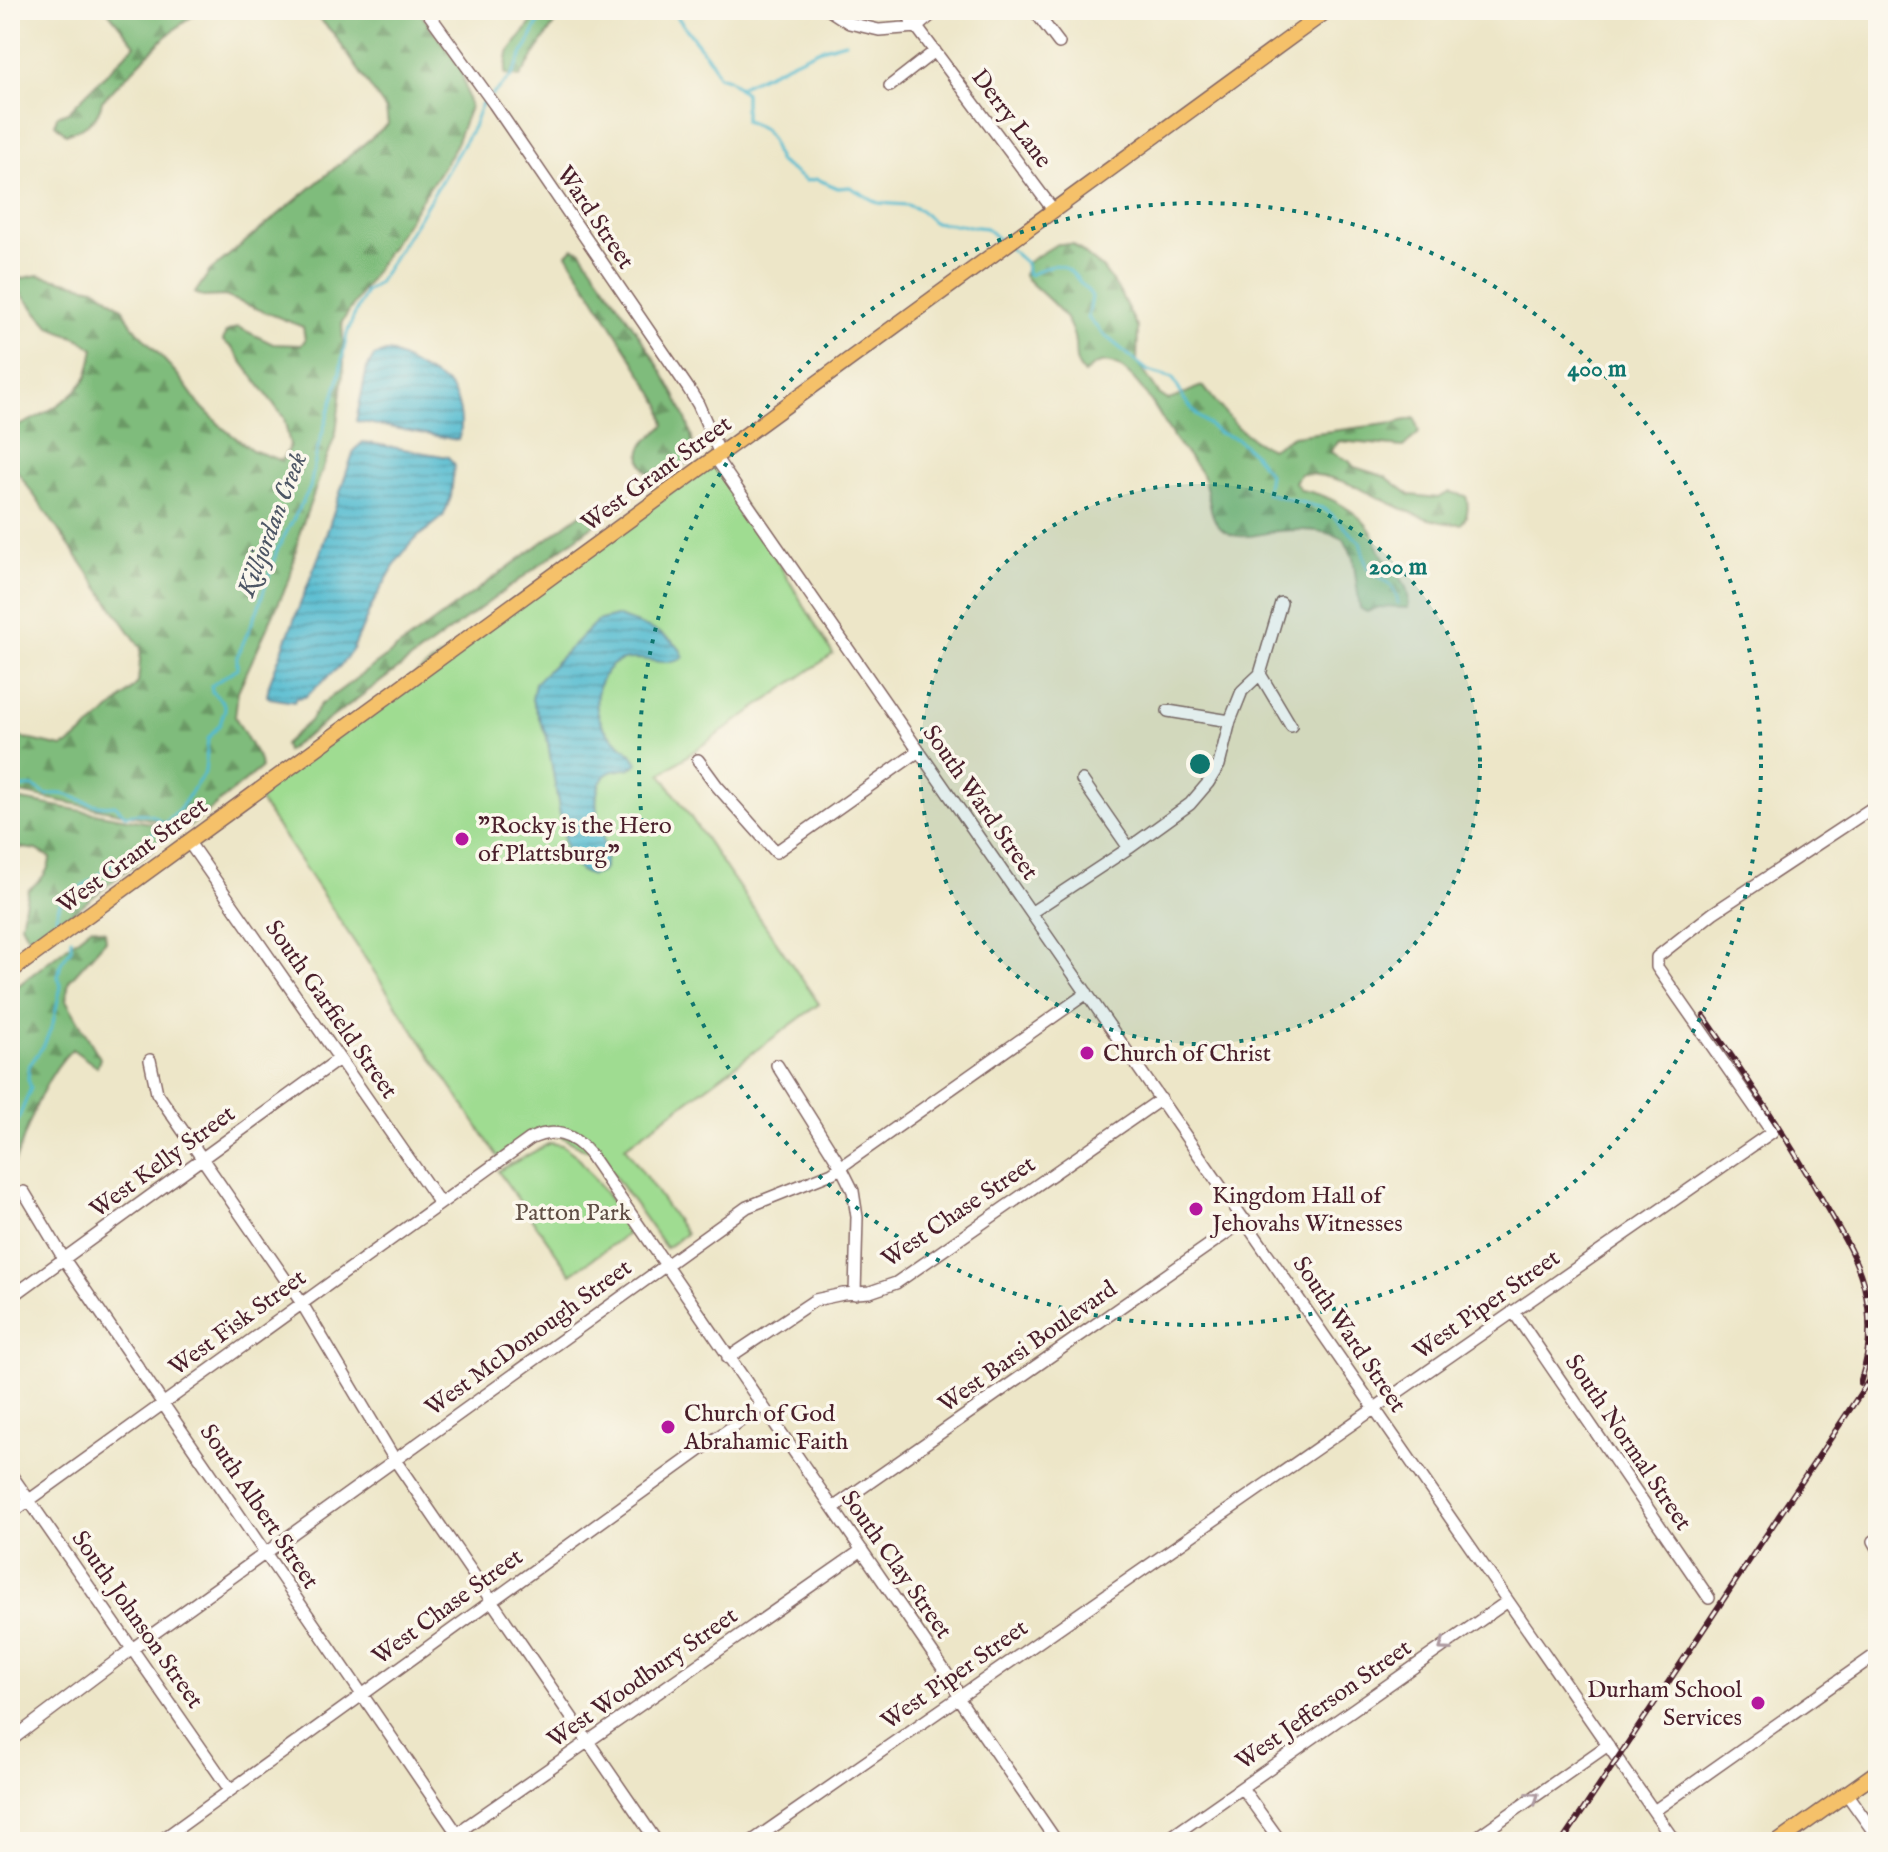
<svg xmlns="http://www.w3.org/2000/svg" width="1888" height="1852" font-family="'IM FELL English',serif">
	<defs>
		<pattern id="forest-firs" width="22" height="20" patternUnits="userSpaceOnUse" patternTransform="scale(2)"><rect width="22" height="20" fill="#7fbc7b"/><path d="M5 1l3.5 6h-7zM16 11l3.5 6h-7z" fill="#6a9865"/></pattern>
		<pattern id="water-rules" width="6" height="5" patternUnits="userSpaceOnUse" patternTransform="scale(2)"><rect width="6" height="5" fill="#52bbd0"/><path d="M0 2.5h6" fill="none" stroke="#4697a9"/></pattern>
	</defs>
	<rect width="100%" height="100%" fill="#fbf7ec"/>
	<filter id="ink" filterUnits="userSpaceOnUse"><feTurbulence type="fractalNoise" baseFrequency=".0125" numOctaves="2"/><feDisplacementMap in="SourceGraphic" scale="16" xChannelSelector="R" yChannelSelector="G"/><feConvolveMatrix kernelMatrix="1 2 1 2 8 2 1 2 1" color-interpolation-filters="sRGB"/></filter>
	<filter id="wash" filterUnits="userSpaceOnUse"><feTurbulence type="fractalNoise" baseFrequency=".006" numOctaves="4" result="noise"/><feDisplacementMap in="SourceGraphic" scale="32" xChannelSelector="R" yChannelSelector="G"/><feGaussianBlur stdDeviation="1.8" result="paint"/><feColorMatrix in="noise" values="0 0 0 0 0 0 0 0 0 0 0 0 0 0 0 0 0 1.4 0 .05"/><feComposite in="paint" operator="in"/></filter>
	<g filter="url(#wash)">
		<rect width="100%" height="100%" fill="#ede6c8"/>
		<path fill="url(#forest-firs)" stroke="#646e53" stroke-width="2" d="M107 10H200L165 37 102 101C98 122 84 127 66 134L55 124 57 116 68 112 135 45Z
			M311 10H418L461 69 470 107 453 151 342 322 344 365 336 433 300 531 290 578 238 691 235 717 260 761 261 768 189 827 10 791V735L62 747 70 744 116 705 138 683 141 648 10 461V429C33 421 78 398 88 374 91 366 92 357 94 349L79 339 50 327 16 288 18 279 38 275 98 289 123 309 132 325 177 374 199 404 223 428 252 450 282 461 290 445 284 418 231 347 223 341 226 332 238 327 273 344 301 345 305 340 303 327 225 296 203 297 195 293 210 271 388 124 386 110 333 33Z
			M541 10H563L520 77 505 75 508 53Z
			M1057 244H1073L1103 269 1120 293 1138 329 1137 361 1159 394 1168 400C1182 397 1190 389 1203 386 1224 412 1240 436 1271 449L1293 436 1394 423 1415 418 1419 433 1403 447 1339 441 1330 452 1349 461 1354 467 1386 477 1410 495 1438 498 1450 492 1466 496C1469 505 1468 517 1461 524 1403 524 1357 472 1300 474L1295 482 1301 490C1327 494 1362 512 1374 536 1376 540 1376 544 1378 548 1390 570 1412 579 1408 608L1379 607 1367 612 1360 609 1353 557 1344 539C1323 529 1302 529 1278 531 1261 533 1241 542 1224 531 1207 519 1211 493 1202 475 1196 463 1184 453 1176 441 1159 417 1120 332 1084 374 1071 359 1078 354 1074 337 1066 308 1042 296 1024 276L1026 263Z
			M573 248 581 251C605 287 702 414 692 453 689 466 670 473 660 480 645 476 634 457 645 443 650 437 659 431 665 425L661 405 567 254Z
			M592 511 598 522 286 751 284 744 310 721 320 705 581 514Z
			M10 798 167 826 154 848 74 912 29 939 21 924 28 890C40 881 50 872 50 857L37 850 10 846Z
			M92 927 105 931 106 940 69 981 66 1000 100 1058 97 1067 72 1049C39 1082 28 1131 10 1173V992Z"/>
		<path fill="#9fdc91" stroke="#747e5e" stroke-width="2" d="M715 457 833 654 661 774 819 1004 625 1147 686 1234 666 1248 596 1150H586L552 1132 500 1160 254 792Z
			M550 1143 562 1145 578 1157 633 1230 571 1274 498 1171Z"/>
		<path fill="url(#water-rules)" stroke="#4e6d7e" stroke-width="2" d="M386 352 393 353 447 384C459 396 465 424 458 440L356 421 367 368 374 356Z
			M363 442 448 457 454 465 451 497 443 517 413 541 397 561 373 603 353 649 340 666 305 697 296 698 294 702 270 698 267 696 269 684 320 553 354 450Z
			M616 616C638 625 676 633 684 657 662 675 616 635 599 686 595 698 596 711 601 722 609 740 629 747 638 763 630 773 612 766 604 777 582 807 616 846 602 872L591 876 580 871 567 857 547 737 532 700 535 683 597 621Z"/>
		<g fill="none" stroke-linecap="round" stroke-linejoin="round">
			<path stroke="#52bbd0" stroke-width="3" d="M672 10 713 64 718 76 728 79 739 87 820 49 845 42
				M736 86 745 93V121L764 129 771 140 778 161 806 181 817 179 838 188 850 187 878 203 907 205 920 210 933 222 986 228 1003 243
				M492 95 511 77 545 10
				M1009 248 1026 263 1027 273 1030 275C1053 262 1064 260 1080 282 1084 288 1089 290 1092 297L1088 318 1103 334 1148 371 1173 378 1184 399 1198 416 1219 433 1237 439 1253 453 1269 474 1266 493 1322 508 1332 515 1360 542 1367 567C1382 580 1395 582 1398 603
				M10 782 19 788C36 785 33 787 47 795 72 788 85 810 115 805L125 815C138 813 156 811 163 825
				M60 926 56 916 60 903 139 846 179 810 205 772 208 739 220 724 225 709 223 702 212 692 211 686 237 668V657L258 609 277 550 310 488 317 451 338 381 347 334 353 318 366 291 378 283 431 198 473 127 481 105 487 100
				M10 1139 31 1088 28 1079 29 1066 44 1045 53 1023 61 986 58 977 61 963 71 949V938"/>
		</g>
	</g>
	<g filter="url(#ink)">
		<g fill="none" stroke-linecap="round" stroke-linejoin="round">
			<g stroke="#836562" stroke-width="14">
				<path id="minor" d="M426 10 494 104 688 388 698 404 720 454
					M829 10 849 23 879 30 917 27 937 10
					M904 10 1054 211
					M1034 10 1059 43
					M890 86 935 51
					M715 457 1675 1842
					M1260 674 1291 726
					M1168 711 1230 721
					M698 760 717 786 776 852 919 751
					M1082 780 1129 848
					M188 841 439 1202
					M1032 912 1129 848 1190 804 1208 783 1219 765 1230 721 1242 691 1260 674 1281 603
					M150 1060 157 1093 301 1302 395 1460 657 1842
					M777 1065 841 1167 853 1191 857 1217 855 1294
					M24 1192 64 1259 463 1842
					M10 1298 339 1059
					M1513 1311 1709 1598
					M728 1358 815 1300 843 1294 870 1292 896 1283 1161 1099
					M10 1473 230 1790
					M833 1508 1245 1220
					M10 1514 530 1139C553 1128 572 1133 589 1153L953 1683 961 1702 1057 1842
					M1874 1541 1878 1548
					M10 1741 132 1649 747 1207 832 1173 1087 993
					M1242 1788 1281 1842
					M1846 1793 1878 1838
					M1654 1811 1878 1653
					M159 1842 761 1406
					M451 1842 467 1826 862 1550
					M751 1842 1772 1132 1657 967V957L1713 913 1878 804
					M1164 1842 1508 1601
					M1470 1842 1608 1745"/>
			</g>
			<g stroke="#836562" stroke-width="17">
				<path id="major" d="M10 972 1328 10
					M1778 1842 1878 1771"/>
			</g>
			<use href="#minor" stroke="#fff" stroke-width="11"/>
			<use href="#major" stroke="#f5c16b" stroke-width="14"/>
			<g stroke="#4a1f2b" stroke-width="6">
				<path id="rail" d="M1704 1016C1746 1077 1788 1138 1824 1203 1839 1229 1856 1256 1864 1286 1872 1318 1871 1351 1860 1383
					M1562 1842 1878 1367"/>
			</g>
			<use href="#rail" stroke="#fbf7ec" stroke-width="3" stroke-dasharray="9" stroke-linecap="butt"/>
		</g>
		<defs><path id="oneway-chevron" d="M-2-3.5L2.5 0L-2 3.5" fill="none" stroke-width="1.6" stroke-linecap="round" stroke-linejoin="round" transform="scale(2)"/></defs>
		<g stroke="#ae9aa0">
			<use href="#oneway-chevron" transform="translate(1444 1646) rotate(145)"/>
			<use href="#oneway-chevron" transform="translate(1534 1797) rotate(-35)"/>
		</g>
	</g>
	<circle cx="1200" cy="764" r="280" fill="#0f766e" fill-opacity=".12"/>
	<g fill="none" stroke="#0f766e" stroke-width="4" stroke-dasharray="4 8">
		<circle cx="1200" cy="764" r="280"/>
		<circle cx="1200" cy="764" r="561"/>
	</g>
	<g fill="#b5179e" stroke="#fbf7ec" stroke-width="3">
		<circle cx="462" cy="839" r="8"/>
		<circle cx="1087" cy="1053" r="8"/>
		<circle cx="1196" cy="1209" r="8"/>
		<circle cx="668" cy="1427" r="8"/>
		<circle cx="1758" cy="1703" r="8"/>
	</g>
	<g text-anchor="middle" stroke-width="7" stroke-linejoin="round" paint-order="stroke">
		<g font-size="24" fill="#4a1f2b" stroke="#fbf7ec">
			<text transform="translate(1012 118) rotate(53)" y="8">Derry Lane</text>
			<text transform="translate(596 217) rotate(56)" y="8">Ward Street</text>
			<text transform="translate(656 473) rotate(-36)" y="8">West Grant Street</text>
			<text transform="translate(981 802) rotate(55)" y="8">South Ward Street</text>
			<text transform="translate(132 855) rotate(-36)" y="8">West Grant Street</text>
			<text transform="translate(332 1009) rotate(55)" y="8">South Garfield Street</text>
			<text transform="translate(162 1161) rotate(-36)" y="8">West Kelly Street</text>
			<text transform="translate(958 1211) rotate(-34)" y="8">West Chase Street</text>
			<text transform="translate(1486 1304) rotate(-35)" y="8">West Piper Street</text>
			<text transform="translate(237 1322) rotate(-36)" y="8">West Fisk Street</text>
			<text transform="translate(1350 1334) rotate(56)" y="8">South Ward Street</text>
			<text transform="translate(528 1337) rotate(-36)" y="8">West McDonough Street</text>
			<text transform="translate(1027 1346) rotate(-35)" y="8">West Barsi Boulevard</text>
			<text transform="translate(1629 1442) rotate(56)" y="8">South Normal Street</text>
			<text transform="translate(260 1506) rotate(56)" y="8">South Albert Street</text>
			<text transform="translate(897 1564) rotate(55)" y="8">South Clay Street</text>
			<text transform="translate(447 1606) rotate(-36)" y="8">West Chase Street</text>
			<text transform="translate(138 1619) rotate(55)" y="8">South Johnson Street</text>
			<text transform="translate(954 1674) rotate(-35)" y="8">West Piper Street</text>
			<text transform="translate(642 1677) rotate(-35)" y="8">West Woodbury Street</text>
			<text transform="translate(1323 1704) rotate(-35)" y="8">West Jefferson Street</text>
		</g>
		<g font-size="24" fill="#4a1f2b" stroke="#fbf7ec" text-anchor="start">
			<text x="478" y="833">"Rocky is the Hero<tspan x="478" dy="28">of Plattsburg"</tspan></text>
			<text x="1103" y="1061">Church of Christ</text>
			<text x="1212" y="1203">Kingdom Hall of<tspan x="1212" dy="28">Jehovahs Witnesses</tspan></text>
			<text x="684" y="1421">Church of God<tspan x="684" dy="28">Abrahamic Faith</tspan></text>
			<text x="1742" y="1697" text-anchor="end">Durham School<tspan x="1742" dy="28">Services</tspan></text>
		</g>
		<g font-size="24" fill="#5f4e44" stroke="#fbf7ec">
			<text x="573" y="1220">Patton Park</text>
		</g>
		<g font-size="26" font-style="italic" fill="#4d5665" stroke="#fbf7ec">
			<text transform="translate(271 524) rotate(-69)" y="9">Killjordan Creek</text>
		</g>
	</g>
	<circle cx="1200" cy="764" r="12" fill="#0f766e" stroke="#fbf7ec" stroke-width="4"/>
	<g font-size="24" text-anchor="middle" font-weight="bold" fill="#0f766e" stroke="#fbf7ec" stroke-width="7" stroke-linejoin="round" paint-order="stroke">
		<text x="1597" y="376">400 m</text>
		<text x="1398" y="574">200 m</text>
	</g>
	<rect width="1888" height="1852" fill="none" stroke="#fbf7ec" stroke-width="40"/>
</svg>
